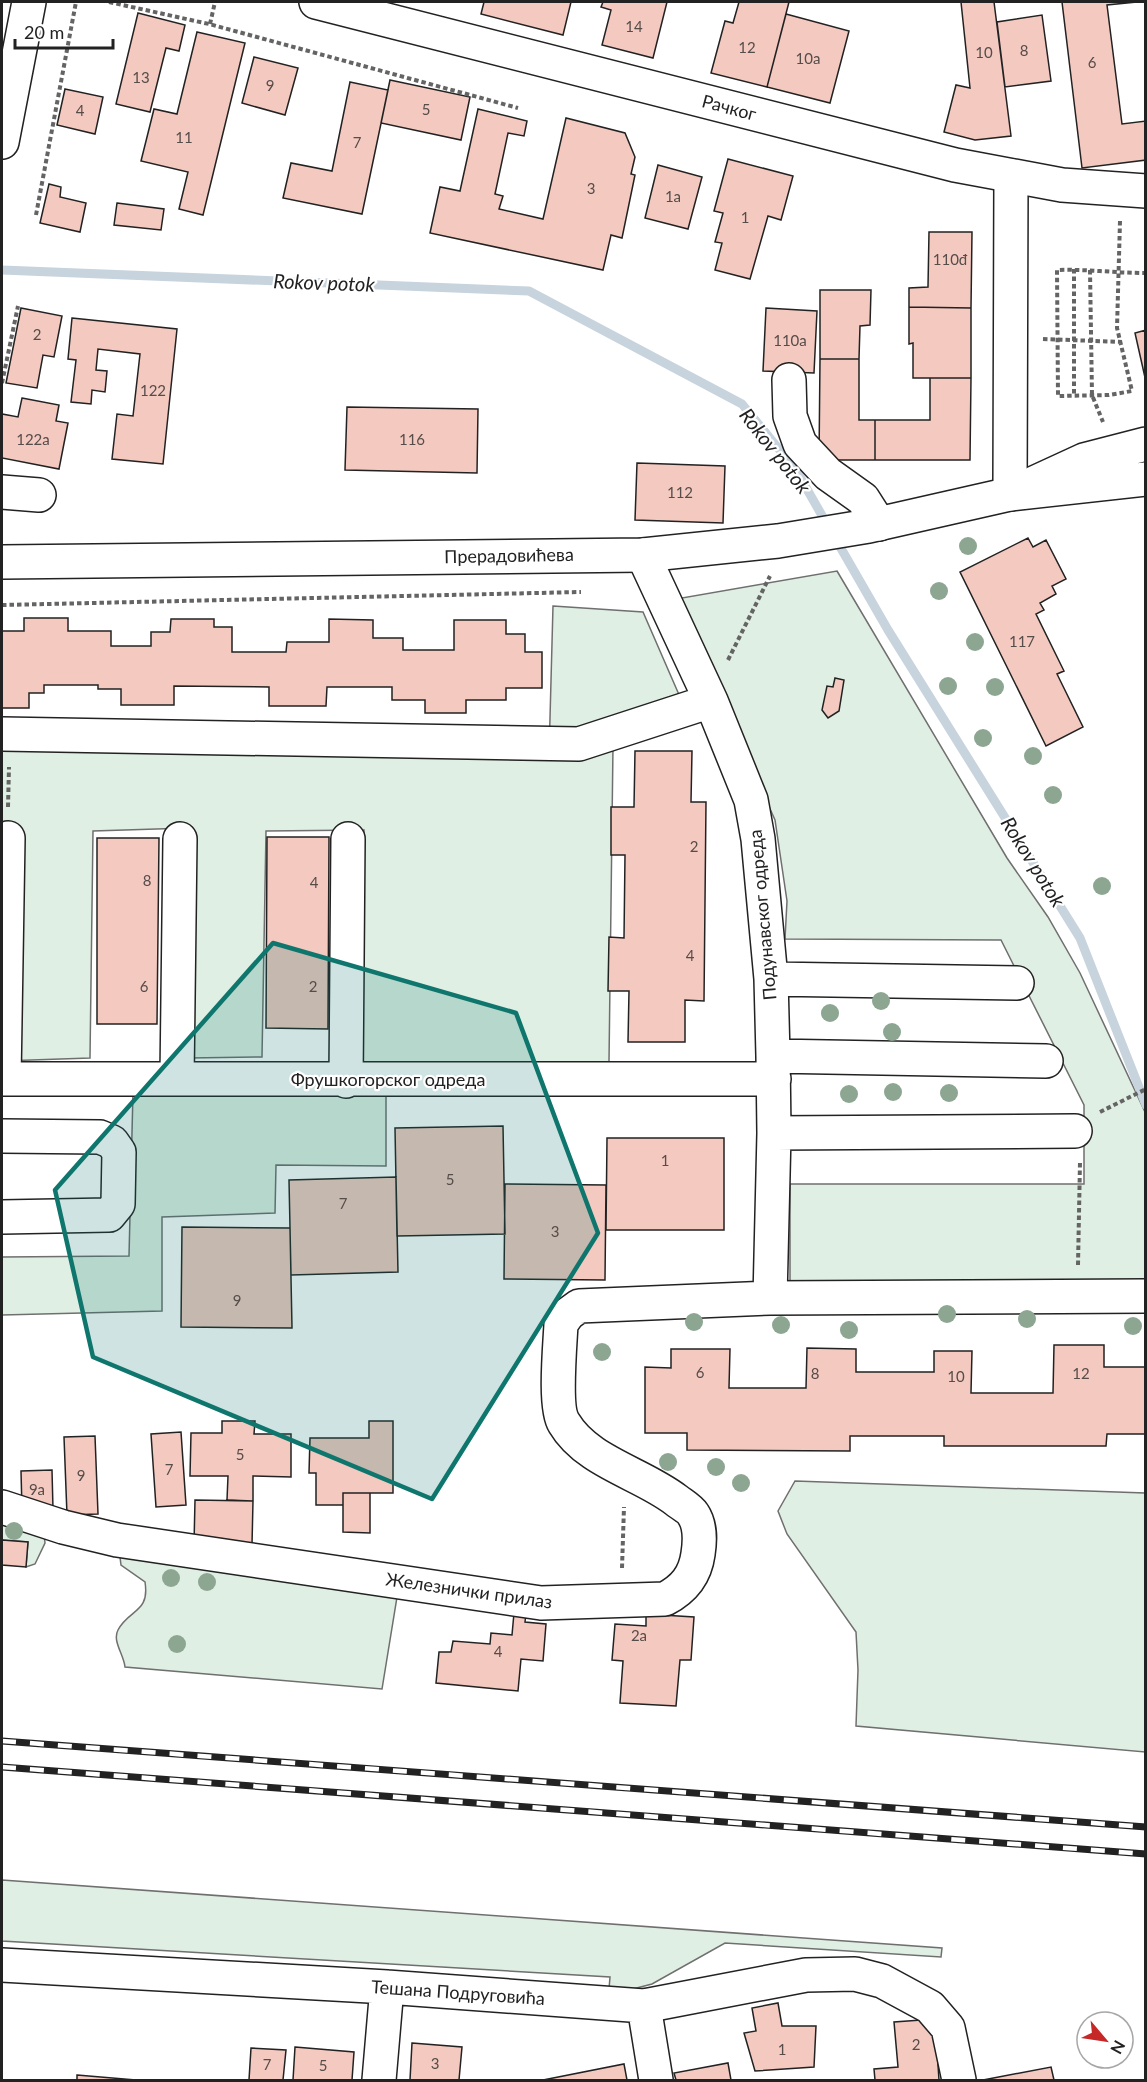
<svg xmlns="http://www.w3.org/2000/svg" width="1147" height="2082" font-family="Lato,sans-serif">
	<rect width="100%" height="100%" fill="#fff"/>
	<path fill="#e0efe3" stroke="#6f6f6f" stroke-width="1.5" d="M837 571 1007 858 1048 917 1080 973 1145 1112V1288L790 1292V1184H1084V1105L1001 940 785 939 787 901 775 820 676 599Z
		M553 606 643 612 690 720 613 746 609 1062 360 1063 364 830 266 831 262 1057 189 1058 188 828 93 831 90 1058 2 1061V742L549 756Z
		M133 1092 386 1096V1166L276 1165 275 1213 162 1217V1311L2 1315V1257L129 1256Z
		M795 1481 1145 1493V1752L856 1726 858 1670 856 1632 787 1534 778 1511Z
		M2 1514 44 1533 45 1543 35 1564 26 1567 28 1542 2 1540Z
		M125 1553 397 1597 382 1689 125 1667C124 1655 112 1641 118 1630 129 1609 150 1613 145 1582L121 1565 120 1557Z
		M2 1880 942 1948 941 1957 725 1943 652 1984 629 1990 609 1989 610 1977 2 1941Z"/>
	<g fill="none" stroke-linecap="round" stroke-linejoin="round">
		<path stroke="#c7d3dd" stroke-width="9" d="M2 270 529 291 742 404 796 470 828 526
			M835 538 888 630 1080 938 1146 1105"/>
	</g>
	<path fill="#f3c9c0" stroke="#222" stroke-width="1.5" d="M484 2H571L563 35 481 14Z
		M603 2H667L653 58 602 45 611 10 601 7Z
		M739 2H789L767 87 711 73 725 21 733 23Z
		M961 2H994L1011 136 975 140 944 132 956 85 970 88Z
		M1062 2H1137L1107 5 1122 124 1146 121V160L1082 168Z
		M138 13 185 25 179 51 166 48 150 112 116 104Z
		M786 14 849 31 830 103 767 87Z
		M1042 15 1051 81 1005 87 997 22Z
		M197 32 245 43 203 215 179 209 188 172 141 161 154 109 177 114Z
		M254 57 298 68 285 115 242 103Z
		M390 80 470 97 461 140 381 123Z
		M350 82 388 90 362 214 283 198 291 163 332 171Z
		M65 89 103 97 95 134 57 125Z
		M478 109 527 121 524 136 508 133 495 194 503 196 499 209 543 219 566 118 625 133 635 157 631 174 635 175 622 238 611 235 603 270 430 233 440 187 460 191Z
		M728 159 793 176 781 220 768 216 750 279 715 270 722 243 715 242 723 213 714 211Z
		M658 165 702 177 688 229 645 218Z
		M49 184 61 187 60 197 86 203 80 232 40 223Z
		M117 203 164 209 161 230 114 225Z
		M929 232H972L971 308 909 307V288L928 287Z
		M820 290H871L870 325 860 326 859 359H820Z
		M909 307 971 308V378H913V343L909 344Z
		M21 308 62 316 54 357 43 355 37 388 6 383Z
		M766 308 817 311 814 373 763 371Z
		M72 318 177 329 163 464 112 459 117 414 133 416 140 354 98 349 96 370 107 371 105 392 92 390 91 404 71 402 76 360 68 359Z
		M1146 330V382L1135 333Z
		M820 359H859V420H875V460H819Z
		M930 378H971L970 460H875V420H930Z
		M22 398 59 405 56 421 68 423 59 469 2 458V414L18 417Z
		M347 407 478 409 477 473 345 470Z
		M637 463 725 466 723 523 635 520Z
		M1028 538 1033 547 1046 540 1066 579 1052 586 1056 594 1040 603 1044 610 1036 614 1064 671 1057 674 1083 727 1046 746 960 572Z
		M24 618H68V631H111V646H151V632H170L171 619H214V627H232V652H286L287 642H329V619L373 620V638H403V650H454V620H506V634H525V652H542V688H506V700H466V713H425V700H392V687H327L326 706H269V687L174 686V705H121V689H98V685H44V693H29V708H2V631H24Z
		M835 678 844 680 839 711 828 718 822 710 827 686 833 687Z
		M635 751H692L691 802H706L704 1001 685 1000V1042H628L629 991H608L609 937 624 938 625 855H611V807H634Z
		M267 837H329L328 1029 266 1028Z
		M97 838H159L157 1024H97Z
		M503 1126 505 1234 397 1236 395 1128Z
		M607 1138H724V1230H606Z
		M396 1177 398 1272 291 1275 289 1180Z
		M505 1184 606 1185 605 1280 504 1279Z
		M182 1227 290 1228 292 1328 181 1327Z
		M1054 1345H1104V1367H1146V1434H1107L1106 1446H944V1436H850V1451L687 1450V1433H645V1367L671 1368V1349H730L729 1388H806L807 1348 856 1349V1372H934V1351H972L971 1393H1053Z
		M222 1421H255L254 1434H291V1477L253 1476V1501L227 1500 228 1476H190L191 1433H222Z
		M369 1421H393V1493H343V1505H316V1473H309L310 1438H369Z
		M181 1432 186 1505 156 1507 151 1434Z
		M95 1436 98 1514 67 1515 64 1437Z
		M52 1470 53 1509 22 1510 21 1471Z
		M343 1493H370V1533L343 1532Z
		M195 1500 253 1501 252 1545 194 1544Z
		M2 1540 28 1542 26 1567 2 1565Z
		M514 1613 526 1614 525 1622 546 1624 543 1661 521 1659 518 1691 436 1683 439 1652H451L453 1641 490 1644 491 1633 512 1635Z
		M646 1614 694 1617 691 1660H680L676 1706 620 1703 623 1661 612 1660 615 1624 646 1626Z
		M778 2003 782 2026H816L814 2067 755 2071 744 2033 756 2031 752 2008Z
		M935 2019 939 2080H875L874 2069 898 2067 894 2022Z
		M412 2043 462 2047 459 2080H410Z
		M295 2047 354 2052 352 2080H293Z
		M251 2048 286 2050 283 2080H249Z
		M728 2063 731 2080H676L674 2073Z
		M624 2064 627 2080H543Z
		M1051 2067 1054 2080H983Z
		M77 2075 136 2080H77Z"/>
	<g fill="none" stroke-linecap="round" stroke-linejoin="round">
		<g stroke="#222" stroke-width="36">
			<path id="minor" d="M2 142 29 2
				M789 380 790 416 800 444 828 474 863 499 879 524
				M2 492 39 495
				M1010 494 1011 176
				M643 555 711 701 751 800 758 839 771 979 773 1056 774 1133 770 1298
				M2 734 579 744 711 701
				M771 979 1017 983
				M773 1056 1046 1061
				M177 1078 180 839
				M2 1079H774
				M4 1079 8 838
				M346 1081 348 839
				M774 1133 1075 1131
				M2 1136 100 1137 112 1142 119 1152 118 1204 109 1215 2 1217
				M2 1507 63 1527 117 1540 541 1603 665 1599C684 1589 695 1576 698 1554 700 1541 701 1526 693 1514 690 1509 681 1504 676 1500 641 1473 587 1462 564 1423 554 1408 560 1345 561 1324L568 1314 579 1306 770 1298 1146 1296
				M2 1965 387 1987 644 2006 806 1975 855 1974 882 1981 930 2007 948 2028 959 2080
				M644 2006 656 2080
				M379 2080 387 1987"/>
		</g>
		<g stroke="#222" stroke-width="36">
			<path id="major" d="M316 2 955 165 1062 185 1146 191
				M1034 483 1084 460 1146 444
				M2 562 643 555 778 541 869 526 1010 494 1146 479"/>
		</g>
		<path stroke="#646464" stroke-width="4" stroke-dasharray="4.5 3" stroke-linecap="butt" d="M109 2 209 24 518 108
			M210 24 215 2
			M36 215 76 2
			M1120 221 1117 328 1132 391 1109 395 1058 396 1057 270C1087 269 1116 273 1146 273
			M1074 269V396
			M1090 270 1092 395 1103 422
			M1043 339 1122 342
			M2 383 18 306
			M2 605 581 592
			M728 660 770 576
			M8 807 9 767
			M1100 1112 1146 1089
			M1078 1265 1080 1162
			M622 1568 624 1507"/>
		<use href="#minor" stroke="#fff" stroke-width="33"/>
		<use href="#major" stroke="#fff" stroke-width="33"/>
		<g stroke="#222" stroke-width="7">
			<path id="rail" d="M2 1741 1146 1827
				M2 1767 1146 1854"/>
		</g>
		<use href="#rail" stroke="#fff" stroke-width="4.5" stroke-dasharray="14" stroke-linecap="butt"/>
	</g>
	<g fill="#8da692">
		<circle cx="968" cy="546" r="9"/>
		<circle cx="939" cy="591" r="9"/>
		<circle cx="975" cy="642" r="9"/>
		<circle cx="948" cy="686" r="9"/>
		<circle cx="995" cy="687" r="9"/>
		<circle cx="983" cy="738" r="9"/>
		<circle cx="1033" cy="756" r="9"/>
		<circle cx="1053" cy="795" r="9"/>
		<circle cx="1102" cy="886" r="9"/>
		<circle cx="881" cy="1001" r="9"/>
		<circle cx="830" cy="1013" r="9"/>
		<circle cx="892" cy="1032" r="9"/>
		<circle cx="893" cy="1092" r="9"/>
		<circle cx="949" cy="1093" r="9"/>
		<circle cx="849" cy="1094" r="9"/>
		<circle cx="947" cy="1314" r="9"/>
		<circle cx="1027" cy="1319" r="9"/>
		<circle cx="694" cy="1322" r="9"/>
		<circle cx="781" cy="1325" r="9"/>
		<circle cx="1133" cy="1326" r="9"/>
		<circle cx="849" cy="1330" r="9"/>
		<circle cx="602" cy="1352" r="9"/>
		<circle cx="668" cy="1462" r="9"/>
		<circle cx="716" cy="1467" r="9"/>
		<circle cx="741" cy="1483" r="9"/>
		<circle cx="14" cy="1531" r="9"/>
		<circle cx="171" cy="1578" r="9"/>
		<circle cx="207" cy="1582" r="9"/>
		<circle cx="177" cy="1644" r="9"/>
	</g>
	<path fill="#0f766e" fill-opacity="0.2" stroke="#0f766e" stroke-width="4.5" stroke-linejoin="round" d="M273 943 516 1013 598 1233 432 1499 93 1357 55 1190Z"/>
	<g text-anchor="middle" stroke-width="4.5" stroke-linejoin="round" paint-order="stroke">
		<g font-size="15" fill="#564c4a">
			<text x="634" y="32">14</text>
			<text x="747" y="53">12</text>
			<text x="1024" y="56">8</text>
			<text x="984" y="58">10</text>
			<text x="808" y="64">10a</text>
			<text x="1092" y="68">6</text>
			<text x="141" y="83">13</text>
			<text x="270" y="91">9</text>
			<text x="426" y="115">5</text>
			<text x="80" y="116">4</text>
			<text x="184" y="143">11</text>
			<text x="357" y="148">7</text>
			<text x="591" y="194">3</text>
			<text x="673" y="202">1a</text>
			<text x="745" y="223">1</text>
			<text x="950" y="265">110đ</text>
			<text x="37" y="340">2</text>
			<text x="790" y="346">110a</text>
			<text x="153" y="396">122</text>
			<text x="33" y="445">122a</text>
			<text x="412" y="445">116</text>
			<text x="680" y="498">112</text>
			<text x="1022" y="647">117</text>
			<text x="694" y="852">2</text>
			<text x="147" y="886">8</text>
			<text x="314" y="888">4</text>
			<text x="690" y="961">4</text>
			<text x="144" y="992">6</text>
			<text x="313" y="992">2</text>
			<text x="665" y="1166">1</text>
			<text x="450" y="1185">5</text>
			<text x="343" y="1209">7</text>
			<text x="555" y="1237">3</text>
			<text x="237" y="1306">9</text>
			<text x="700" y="1378">6</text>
			<text x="815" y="1379">8</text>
			<text x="1081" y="1379">12</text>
			<text x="956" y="1382">10</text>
			<text x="240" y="1460">5</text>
			<text x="169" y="1475">7</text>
			<text x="81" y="1481">9</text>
			<text x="37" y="1495">9a</text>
			<text x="639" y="1641">2a</text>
			<text x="498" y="1657">4</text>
			<text x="916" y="2050">2</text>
			<text x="782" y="2055">1</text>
			<text x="435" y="2069">3</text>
			<text x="267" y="2070">7</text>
			<text x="323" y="2071">5</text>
		</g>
		<g font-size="18" fill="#222" stroke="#fff">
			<text transform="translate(729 108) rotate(15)" y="6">Рачког</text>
			<text transform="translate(509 556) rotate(-1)" y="6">Прерадовићева</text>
			<text transform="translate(763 915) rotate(-95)" y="6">Подунавског одреда</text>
			<text x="388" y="1086">Фрушкогорског одреда</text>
			<text transform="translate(469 1591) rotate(8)" y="6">Железнички прилаз</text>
			<text transform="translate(458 1993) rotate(4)" y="6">Тешана Подруговића</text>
		</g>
		<g font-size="20" font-style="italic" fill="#222" stroke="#fff">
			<text transform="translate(324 283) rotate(2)" y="7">Rokov potok</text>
			<text transform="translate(775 451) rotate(52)" y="7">Rokov potok</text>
			<text transform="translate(1033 862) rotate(58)" y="7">Rokov potok</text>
		</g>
	</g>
	<rect width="1147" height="2082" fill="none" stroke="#222222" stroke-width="6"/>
	<g transform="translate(1105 2040) rotate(119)"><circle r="28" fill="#ffffff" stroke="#a7a7a7" stroke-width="1.5"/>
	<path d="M0-4.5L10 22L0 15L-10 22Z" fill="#c62828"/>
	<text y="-9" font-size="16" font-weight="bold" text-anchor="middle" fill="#222222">N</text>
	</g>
	<path d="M15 39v9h98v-9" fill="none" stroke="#222222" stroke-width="3"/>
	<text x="24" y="39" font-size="18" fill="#222222" stroke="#ffffff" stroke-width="4.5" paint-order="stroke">20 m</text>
</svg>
